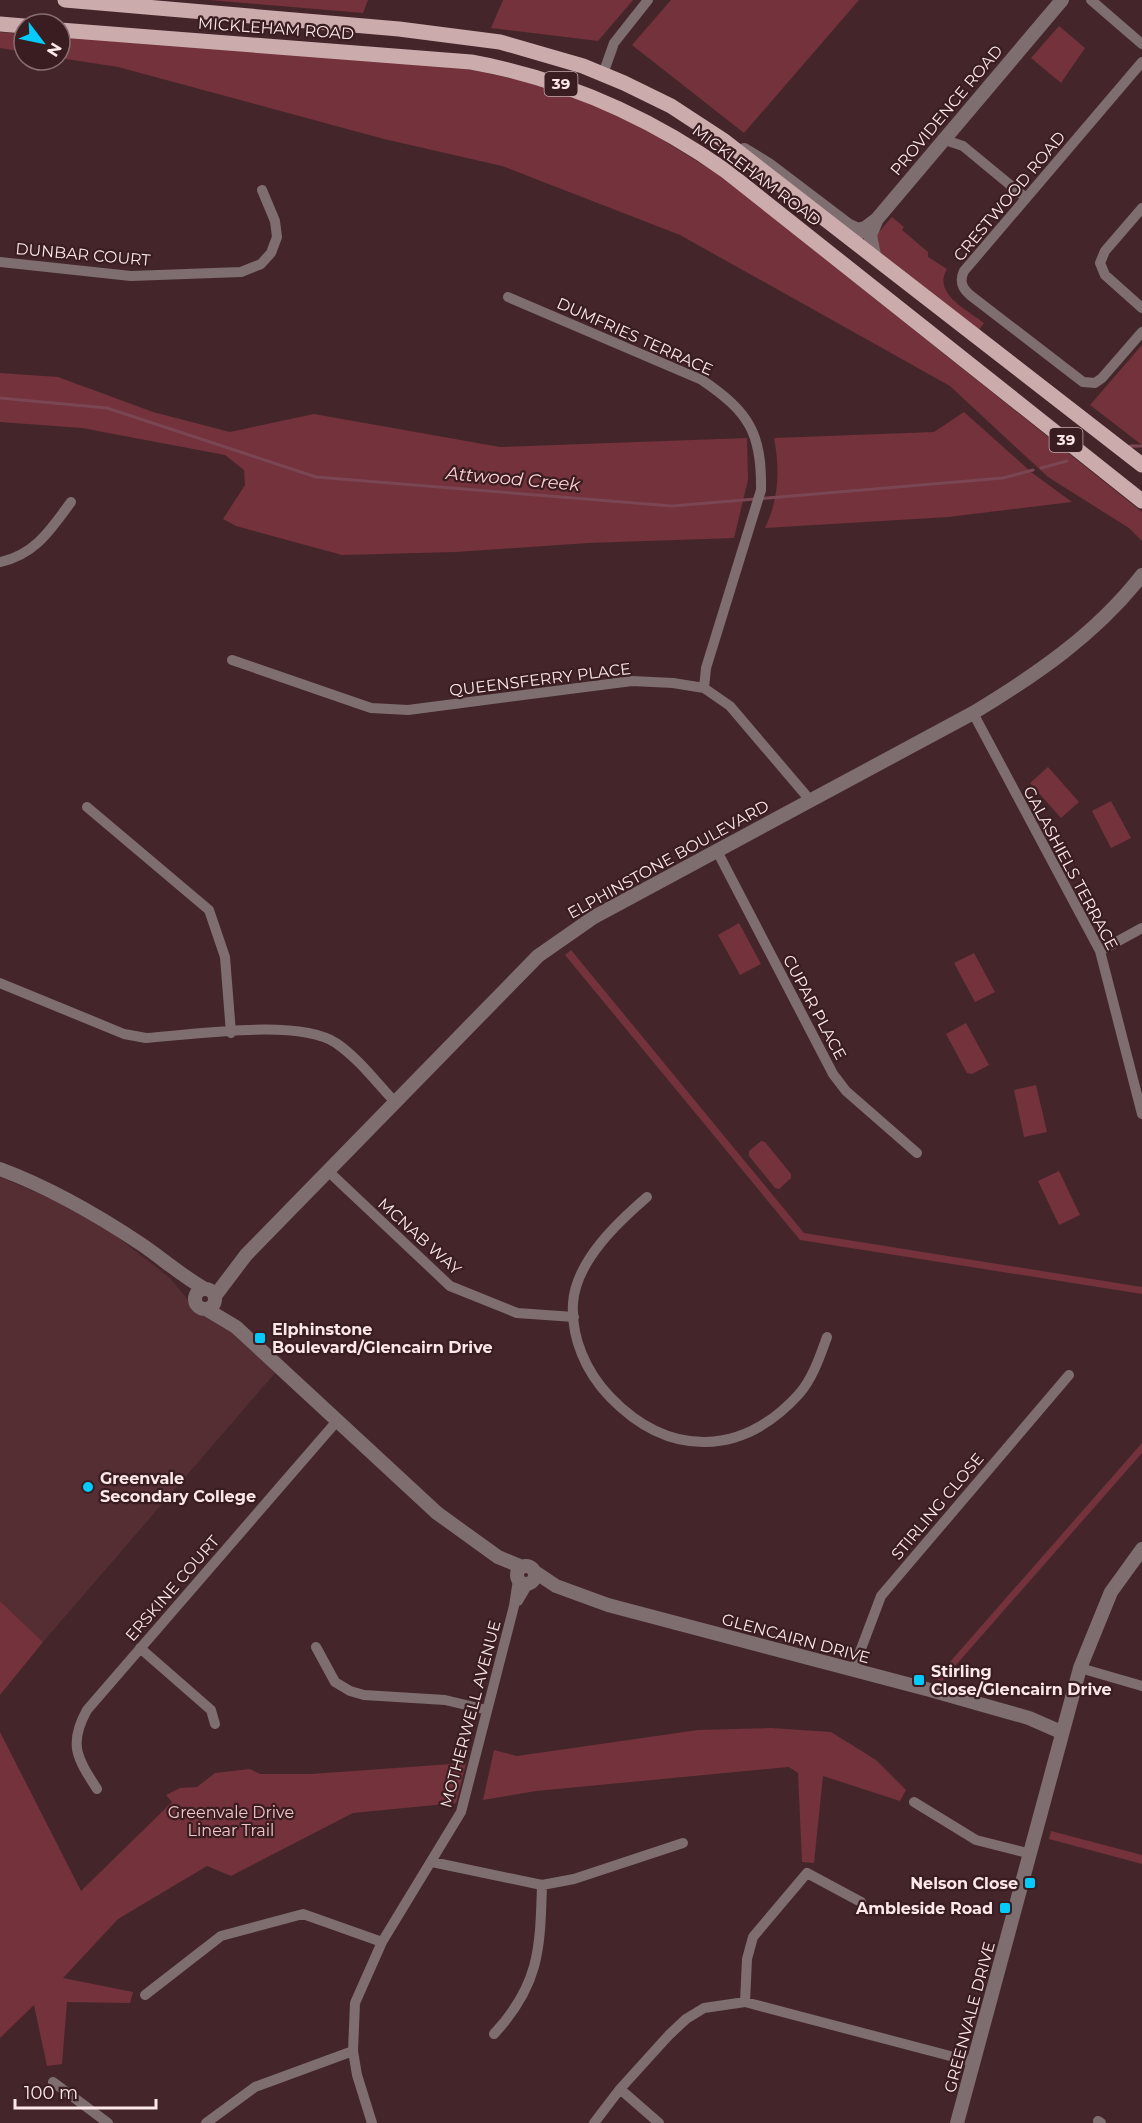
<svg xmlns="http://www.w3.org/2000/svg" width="1142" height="2123" font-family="Montserrat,sans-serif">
	<rect width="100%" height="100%" fill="#44262a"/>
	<path fill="#542e33" d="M0 1177 72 1208 116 1236 170 1278 196 1310 225 1326 275 1373 43 1642 0 1601Z"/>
	<path fill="#73323c" d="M209 0H368L363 13Z
		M503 0H633L598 41 491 28Z
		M671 0H859L744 133 632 45Z
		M1059 26 1085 48 1061 83 1031 58Z
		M0 32 24 34V52L0 48Z
		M60 37 458 67 543 85 634 122 724 178 1142 512V541L1129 528 1048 477 950 386 680 235 502 166 384 139 118 67 60 58Z
		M892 217 904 227 902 230 928 252V257L947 269C932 294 968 310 984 323L978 331 877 252 876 235Z
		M1142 345V445L1090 405Z
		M0 373 58 377 153 412 230 432 314 414 500 447 747 438 748 480 734 538 588 543 456 552 342 555 236 526 223 519 245 485 244 470 225 455 82 428 0 422Z
		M964 412 1031 472 1072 502 948 517 765 528C779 499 780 469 774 438L934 432Z
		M1048 767 1079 802 1061 818 1030 783Z
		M1111 801 1131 838 1111 848 1092 811Z
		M739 923 761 964 740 975 718 935Z
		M571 950 804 1233 1142 1287V1294L800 1240 565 955Z
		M974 953 995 992 975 1002 954 963Z
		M966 1023 989 1065 972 1074 967 1073 946 1034Z
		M1036 1085 1047 1132 1024 1137 1014 1090Z
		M761 1141 765 1142 791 1174V1178L779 1189 775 1188 749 1156V1151Z
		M1059 1171 1080 1215 1059 1225 1038 1181Z
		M1142 1443V1453L942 1681 935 1679Z
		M0 1601 43 1642 0 1695Z
		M771 1728 831 1732 876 1760 906 1790 900 1801 823 1776 814 1863 802 1862 798 1773 789 1767 536 1791 483 1800 494 1750 517 1756 698 1730Z
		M0 1732 81 1891 172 1802 166 1795 180 1788 197 1787 215 1773 250 1769 260 1774H311L466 1763 456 1803 353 1813 231 1876 207 1866 118 1919 63 1978 133 1992 130 2003 67 2002 62 2064 47 2066 34 2005 0 2038Z
		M1051 1831 1142 1855V1864L1049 1839Z"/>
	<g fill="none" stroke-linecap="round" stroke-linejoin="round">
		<path stroke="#7b4653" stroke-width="3" d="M0 398 107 408 316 477 672 506 1003 478 1033 470
			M1130 446H1142
			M1041 468 1067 461"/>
		<path stroke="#7e6e6f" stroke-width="10" d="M1091 0 1142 44
			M1142 62 964 271C959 281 962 288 970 295L1083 382 1095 383 1102 378 1142 332
			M603 74 614 43 648 0
			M942 139 963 146 1026 198
			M1142 208 1105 251 1100 263 1105 275 1142 308
			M0 262 131 276 241 272 261 264 271 253 277 237 275 221 262 190
			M508 297 702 380C749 412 762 433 761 490L706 668 704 688
			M0 562C35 555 51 529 71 502
			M232 660 371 708 408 710 632 681 673 683 704 688 730 706 810 800
			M973 713 1100 951 1142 1114
			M87 807 209 910 225 957 231 1033
			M717 851 833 1074 846 1091 917 1153
			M1100 951 1142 928
			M0 983 124 1034 146 1038C193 1035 297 1018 336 1043 358 1058 376 1082 394 1101
			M328 1171 450 1286 517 1313 574 1317
			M647 1197C618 1222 576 1261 573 1303 571 1338 586 1372 610 1397 669 1458 742 1457 799 1394 813 1378 820 1356 827 1337
			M518 1601 528 1584
			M316 1647 335 1682 350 1691 364 1695 445 1700 487 1710
			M140 1648 211 1710 215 1724
			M1080 1668 1142 1686
			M853 1670 881 1596 1069 1375
			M97 1789C77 1758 68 1744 87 1710L337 1421
			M914 1802 976 1840 1031 1854
			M432 1862 542 1885 574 1879 683 1843
			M145 1995 221 1936 303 1914 382 1942
			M745 2002 747 1959 753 1937 807 1873 861 1902
			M494 2034C540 1984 540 1949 542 1885
			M53 2082 108 2123
			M620 2089 659 2123
			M1098 2121 1101 2123
			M206 2123 255 2087 353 2051
			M372 2123 357 2075 353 2051 355 2003 382 1942 461 1812 514 1606 518 1580
			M594 2123 620 2089 669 2035 686 2019 704 2008 745 2002 973 2062"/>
		<path stroke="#7e6e6f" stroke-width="14" d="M744 150 770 166 849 226 858 230 865 228
			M852 238 877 219 1062 0
			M874 255 870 235 876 221
			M0 1169C51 1188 96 1214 141 1244 163 1259 182 1276 205 1289
			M195 1299a10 10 0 1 1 20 0a10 10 0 1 1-20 0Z
			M215 1296 246 1255 538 956 594 917 973 713C1036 675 1096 634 1142 575
			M206 1309 236 1327 437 1513 498 1557 522 1567
			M517 1575a9 9 0 1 1 18 0a9 9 0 1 1-18 0Z
			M535 1572 556 1586 608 1605 930 1690 1029 1718 1061 1732
			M957 2123 1080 1668 1111 1592 1142 1549"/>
		<path stroke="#ccabad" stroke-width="15" d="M65 0 399 29 500 42 583 66 624 83 671 106 723 140 1142 465
			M0 24 24 26
			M60 30 471 62C565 79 648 116 726 171L1142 501"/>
	</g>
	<g fill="#04cbf9" stroke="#3a1d20" stroke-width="2">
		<rect x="254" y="1332" width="12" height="12" rx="3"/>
		<circle cx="88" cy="1487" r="6"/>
		<rect x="913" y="1674" width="12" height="12" rx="3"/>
		<rect x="1024" y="1877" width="12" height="12" rx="3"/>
		<rect x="999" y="1902" width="12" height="12" rx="3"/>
	</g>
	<g text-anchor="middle" stroke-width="4.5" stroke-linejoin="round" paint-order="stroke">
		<g fill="#3a1d20" stroke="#c2abad" stroke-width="1.5">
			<rect x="544.5" y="72" width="33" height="24" rx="4.5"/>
			<rect x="1049.5" y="428" width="33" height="24" rx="4.5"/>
		</g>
		<g font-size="15" font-weight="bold" fill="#fce8e9">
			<text x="561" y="89">39</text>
			<text x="1066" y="445">39</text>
		</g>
		<g font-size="16" fill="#fce8e9" stroke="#3a1d20">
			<text transform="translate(276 28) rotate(4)" y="6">MICKLEHAM ROAD</text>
			<text transform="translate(946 110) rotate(-50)" y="6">PROVIDENCE ROAD</text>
			<text transform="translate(757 175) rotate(37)" y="6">MICKLEHAM ROAD</text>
			<text transform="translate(1009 196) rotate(-50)" y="6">CRESTWOOD ROAD</text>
			<text transform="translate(83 254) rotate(5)" y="6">DUNBAR COURT</text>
			<text transform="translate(635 336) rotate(24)" y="6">DUMFRIES TERRACE</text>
			<text transform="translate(540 679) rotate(-7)" y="6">QUEENSFERRY PLACE</text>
			<text transform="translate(668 859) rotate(-29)" y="6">ELPHINSTONE BOULEVARD</text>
			<text transform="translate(1071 868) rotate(62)" y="6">GALASHIELS TERRACE</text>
			<text transform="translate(815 1007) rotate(62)" y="6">CUPAR PLACE</text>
			<text transform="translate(420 1236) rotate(42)" y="6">MCNAB WAY</text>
			<text transform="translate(937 1506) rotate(-50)" y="6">STIRLING CLOSE</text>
			<text transform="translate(172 1588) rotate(-49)" y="6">ERSKINE COURT</text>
			<text transform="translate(796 1638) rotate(15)" y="6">GLENCAIRN DRIVE</text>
			<text transform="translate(470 1714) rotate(-75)" y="6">MOTHERWELL AVENUE</text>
			<text transform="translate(969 2017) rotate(-75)" y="6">GREENVALE DRIVE</text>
		</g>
		<g font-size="16" font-weight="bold" fill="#fce8e9" stroke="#3a1d20" text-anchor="start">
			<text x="272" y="1335">Elphinstone<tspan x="272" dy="18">Boulevard/Glencairn Drive</tspan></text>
			<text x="100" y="1484">Greenvale<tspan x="100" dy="18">Secondary College</tspan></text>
			<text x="931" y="1677">Stirling<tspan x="931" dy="18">Close/Glencairn Drive</tspan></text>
			<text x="1018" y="1889" text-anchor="end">Nelson Close</text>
			<text x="993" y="1914" text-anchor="end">Ambleside Road</text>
		</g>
		<g font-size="16" fill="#f2c5c9" stroke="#3a1d20">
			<text x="231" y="1818">Greenvale Drive<tspan x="231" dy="18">Linear Trail</tspan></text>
		</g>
		<g font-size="18" font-style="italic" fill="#ffd0d5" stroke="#3a1d20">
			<text transform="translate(513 479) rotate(5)" y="6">Attwood Creek</text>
		</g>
	</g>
	<g transform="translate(42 42) rotate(122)"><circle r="28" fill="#3a1d20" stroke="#886e70" stroke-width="1.5"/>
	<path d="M0-4.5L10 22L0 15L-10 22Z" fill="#04cbf9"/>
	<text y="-9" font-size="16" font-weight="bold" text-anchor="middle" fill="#fce8e9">N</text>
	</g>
	<path d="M15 2099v9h141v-9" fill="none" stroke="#fce8e9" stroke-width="3"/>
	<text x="24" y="2099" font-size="18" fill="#fce8e9" stroke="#3a1d20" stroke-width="4.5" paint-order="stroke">100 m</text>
</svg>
